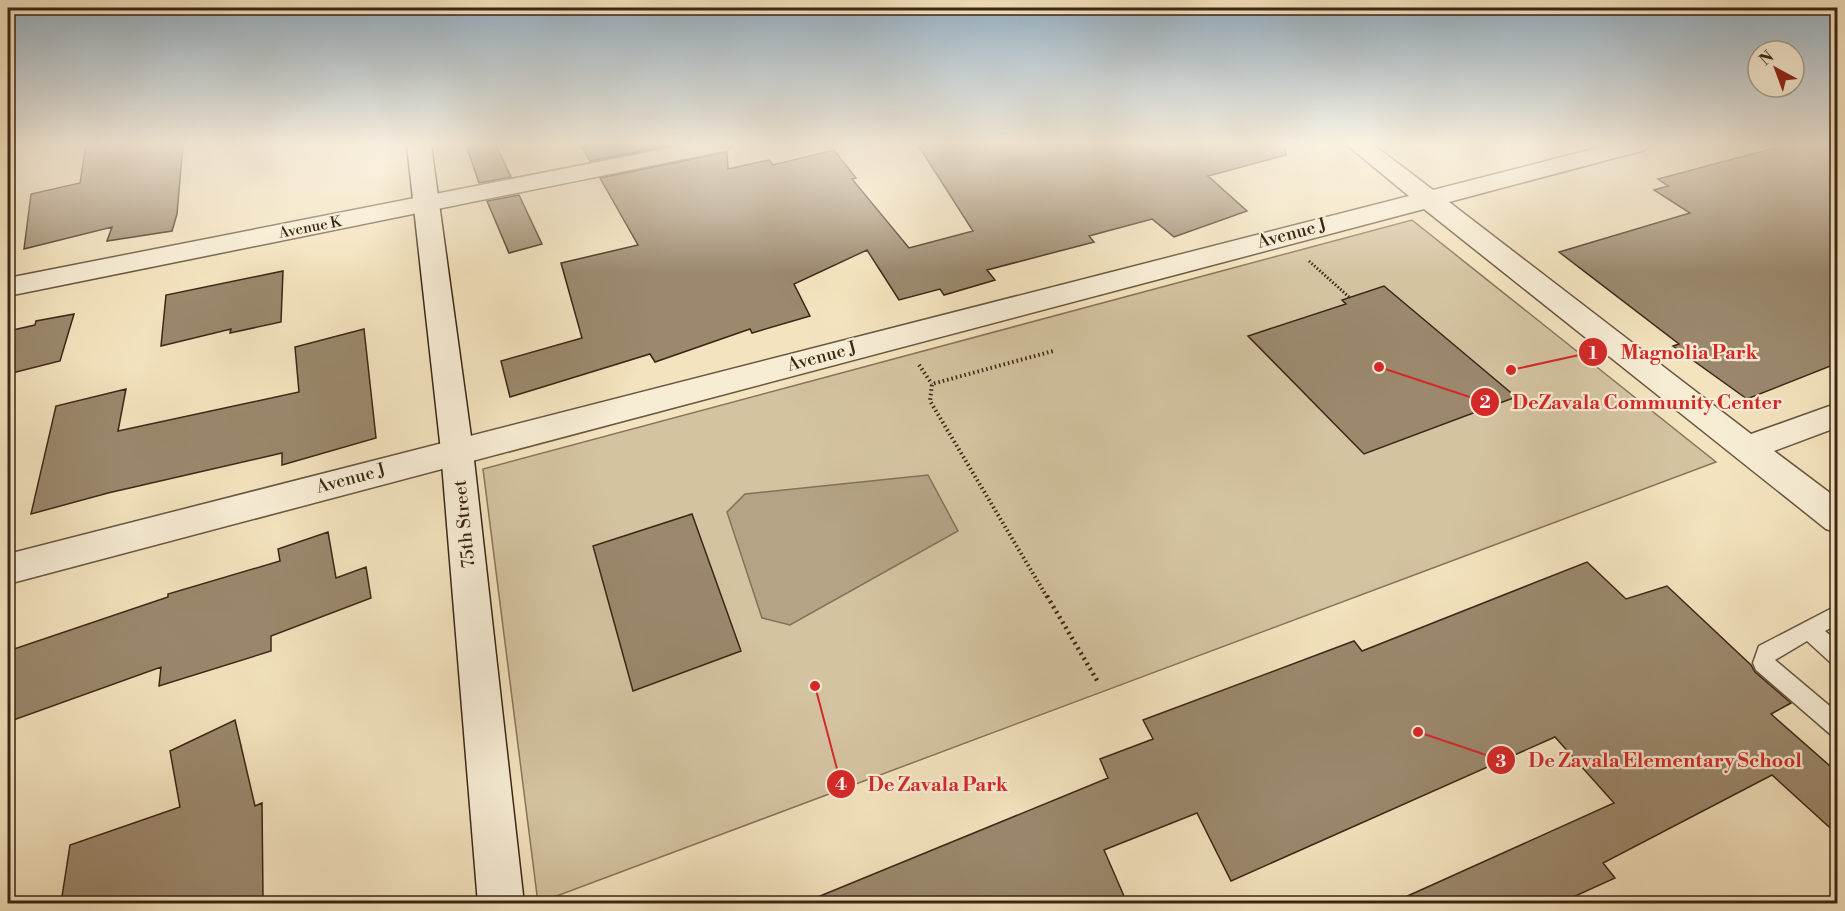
<svg xmlns="http://www.w3.org/2000/svg" width="1845" height="911" font-family="'Libre Bodoni',serif">
	<rect width="100%" height="100%" fill="#f3e3be"/>
	<filter id="stains"><feTurbulence type="fractalNoise" baseFrequency=".00333" numOctaves="4"/><feColorMatrix values="0 0 0 0 .2 0 0 0 0 .09 0 0 0 0 .02 0 0 0 .5 -.17"/></filter>
	<radialGradient id="worn" r=".72"><stop offset=".6" stop-color="#630" stop-opacity="0"/><stop offset="1" stop-color="#630" stop-opacity=".3"/></radialGradient>
	<path fill="#d4c3a1" stroke="#88745c" stroke-width="1.5" d="M1412 220 1716 462 538 903 483 469Z"/>
	<path fill="#b4a385" stroke="#847159" stroke-width="1.5" d="M928 475 958 531 790 625 762 618 727 512 745 494Z"/>
	<path fill="#9b886d" stroke="#3b2616" stroke-width="1.5" d="M86 145H183L177 214 172 231 107 241 112 227 24 249 31 194 80 183Z
		M466 145H496L511 177 479 183Z
		M581 145H673L590 161Z
		M918 145H1284L1286 155 1208 176 1247 211 1174 237 1152 219 1089 236 1094 242 987 270 995 280 944 295 940 289 899 300 867 250 794 284 810 316 752 333 750 329 655 362 650 354 510 397 501 361 582 338 561 263 638 245 600 178 727 152 728 169 769 160 773 165 834 150 856 178 852 179 909 248 973 231Z
		M1786 145H1838V363L1747 399 1673 346 1679 344 1559 252 1690 213 1654 190 1668 186 1658 179Z
		M519 195 542 244 509 253 487 201Z
		M283 271 281 322 230 333 231 329 161 346 166 295Z
		M1384 286 1516 397 1364 454 1248 336 1346 304 1342 300Z
		M74 314 60 361 8 374V331L35 325 36 321Z
		M364 329 376 438 282 465V453L108 493 31 514 56 406 126 389 118 431 299 392 295 347Z
		M692 514 741 651 633 691 593 546Z
		M328 532 336 578 366 567 371 598 271 636V651L159 686 161 667 8 722V651L168 597V594L280 561 278 549Z
		M1587 562 1626 599 1667 586 1751 665 1755 672 1791 703 1771 714 1838 773V835L1772 775 1603 863 1615 878 1560 903H1392L1614 803 1555 737 1231 881 1197 813 1104 850 1127 903H803L1108 778 1100 759 1153 739 1143 720 1354 641 1362 651Z
		M235 720 255 806 262 803 263 897 247 903H61L70 845 180 807 170 751Z"/>
	<g fill="none" stroke-linecap="round" stroke-linejoin="round">
		<g stroke="#695540" stroke-width="3">
			<path id="lane" d="M1838 605V624L1825 631 1838 642V664L1830 662 1807 641 1775 660 1838 713V737L1830 734 1756 670 1753 663 1759 646Z"/>
		</g>
		<g stroke="#695540" stroke-width="3">
			<path id="street" d="M684 145H731L727 150 719 152 8 296V278Z
				M1347 145H1374L1433 190 1609 145H1649L1645 150 1449 202 1751 434 1838 403V427L1774 451 1838 499V533L1826 529 1424 209 8 584V554L1409 196Z"/>
		</g>
		<g stroke="#3b2616" stroke-width="3">
			<path id="secondary" d="M407 145H431L473 451 524 904H478L441 451Z"/>
		</g>
		<path stroke="#3b2616" stroke-width="3" stroke-dasharray="1.5 2" stroke-linecap="butt" d="M1309 261 1349 297"/>
		<path stroke="#3b2616" stroke-width="4" stroke-dasharray="1.5 3" stroke-linecap="butt" d="M919 365 932 384
			M1047 597 930 401 932 384 1053 351"/>
		<path stroke="#3b2616" stroke-width="4.5" stroke-dasharray="2 4" stroke-linecap="butt" d="M1047 596 1098 682"/>
		<use href="#lane" fill="#f7edd5" fill-rule="evenodd"/>
		<use href="#street" fill="#f7edd5" fill-rule="evenodd"/>
		<use href="#secondary" fill="#f7edd5" fill-rule="evenodd"/>
	</g>
	<linearGradient id="sky" x2="0" y2="1"><stop stop-color="#93adc0"/><stop offset="0.53" stop-color="#faf2e2"/><stop offset="1" stop-color="#faf2e2" stop-opacity="0"/></linearGradient>
	<rect width="1845" height="272" fill="url(#sky)"/>
	<g text-anchor="middle" stroke-width="4.5" stroke-linejoin="round" paint-order="stroke">
		<g font-size="15" fill="#3b2616" stroke="#f7edd5">
			<text transform="translate(310 227) rotate(-11)" y="5">Avenue K</text>
		</g>
		<g font-size="18" fill="#3b2616" stroke="#f7edd5">
			<text transform="translate(1292 233) rotate(-15)" y="6">Avenue J</text>
			<text transform="translate(822 356) rotate(-15)" y="6">Avenue J</text>
			<text transform="translate(351 478) rotate(-15)" y="6">Avenue J</text>
			<text transform="translate(464 524) rotate(-96)" y="6">75th Street</text>
		</g>
	</g>
	<path fill="none" stroke="#d62828" stroke-width="2" d="M1511 370L1593 352M1379 367L1485 402M1418 732L1501 760M815 686L841 784"/>
	<g fill="#d62828" stroke="#f7edd5" stroke-width="2">
		<circle cx="1511" cy="370" r="6"/>
		<circle cx="1379" cy="367" r="6"/>
		<circle cx="1418" cy="732" r="6"/>
		<circle cx="815" cy="686" r="6"/>
		<circle cx="1593" cy="352" r="15"/>
		<circle cx="1485" cy="402" r="15"/>
		<circle cx="1501" cy="760" r="15"/>
		<circle cx="841" cy="784" r="15"/>
	</g>
	<g font-size="18" text-anchor="middle" font-weight="bold" fill="#fff">
		<text x="1593" y="359">1</text>
		<text x="1485" y="408">2</text>
		<text x="1501" y="767">3</text>
		<text x="841" y="790">4</text>
	</g>
	<g font-size="20" text-anchor="middle" font-weight="bold" fill="#d62828" stroke="#f7edd5" stroke-width="4.5" stroke-linejoin="round" paint-order="stroke">
		<text x="1689" y="359">Magnolia Park</text>
		<text x="1647" y="409">DeZavala Community Center</text>
		<text x="1665" y="767">De Zavala Elementary School</text>
		<text x="938" y="791">De Zavala Park</text>
	</g>
	<rect width="1845" height="911" fill="none" stroke="#f3e3be" stroke-width="30"/>
	<rect x="9" y="9" width="1827" height="893" fill="none" stroke="#3b2616" stroke-width="3"/>
	<rect x="15" y="15" width="1815" height="881" fill="none" stroke="#3b2616" stroke-width="1.5"/>
	<g transform="translate(1776 69) rotate(319)"><circle r="28" fill="#f7edd5" stroke="#ac9d89" stroke-width="1.5"/>
	<path d="M0-4.5L10 22L0 15L-10 22Z" fill="#8f2418"/>
	<text y="-9" font-size="16" font-weight="bold" text-anchor="middle" fill="#3b2616">N</text>
	</g>
	<rect width="100%" height="100%" filter="url(#stains)"/>
	<rect width="100%" height="100%" fill="url(#worn)"/>
</svg>
